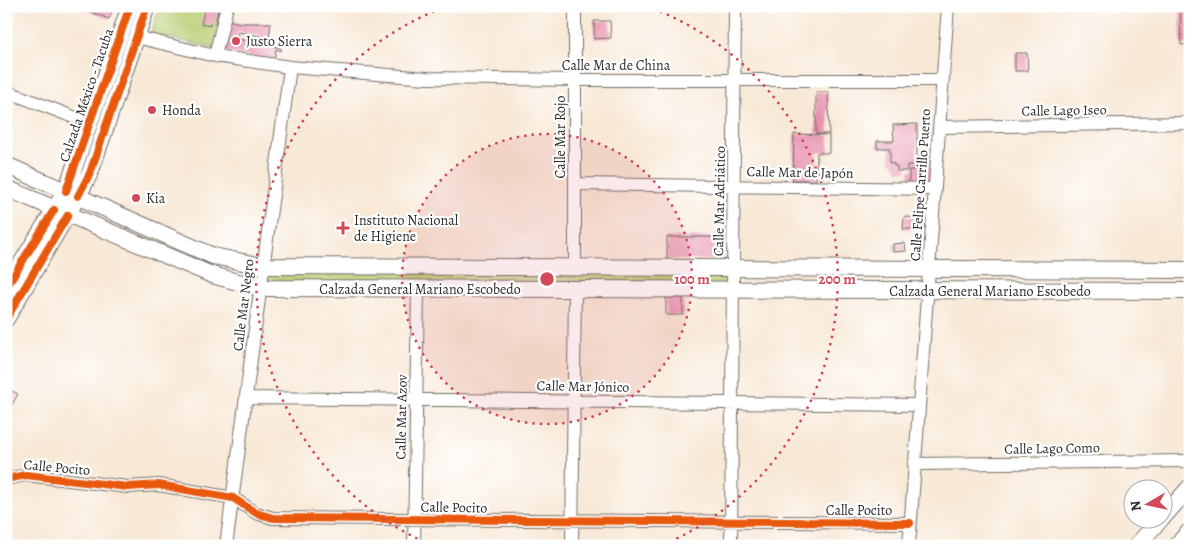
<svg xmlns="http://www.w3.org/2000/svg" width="1196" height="552" font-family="Alegreya,serif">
	<rect width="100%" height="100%" fill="#fff"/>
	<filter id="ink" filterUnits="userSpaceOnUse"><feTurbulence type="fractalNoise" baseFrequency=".02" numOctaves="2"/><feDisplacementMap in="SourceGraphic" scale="10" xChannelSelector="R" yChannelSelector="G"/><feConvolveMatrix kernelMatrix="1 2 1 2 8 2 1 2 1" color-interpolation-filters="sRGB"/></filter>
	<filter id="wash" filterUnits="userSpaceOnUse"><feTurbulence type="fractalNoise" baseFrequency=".0096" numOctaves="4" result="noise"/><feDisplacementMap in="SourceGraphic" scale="20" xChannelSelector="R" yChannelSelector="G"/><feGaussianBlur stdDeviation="1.12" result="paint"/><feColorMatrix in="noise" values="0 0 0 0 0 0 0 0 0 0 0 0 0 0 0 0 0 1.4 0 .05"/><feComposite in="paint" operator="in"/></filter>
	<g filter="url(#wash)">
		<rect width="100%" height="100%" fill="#f8e8d6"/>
		<path fill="#b6cc70" stroke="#707c4e" d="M160 6H222L213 48 151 34Z
			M269 272H728L729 287 268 285Z"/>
		<g id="blocks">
			<path fill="#e892ae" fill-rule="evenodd" d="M90 6H114L109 19 88 11Z
				M212 6H219L215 24 210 23V26L201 24 205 8 212 9Z
				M1180 6H1190V44L1181 45Z
				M228 20 240 23H271L269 38 265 37 263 44 281 48V51L276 49 274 61 222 51ZM238 32 260 36 259 43 237 39Z
				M594 21H610L611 38 594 39Z
				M1015 53H1027L1028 71H1015Z
				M816 92H828L829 134H816Z
				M917 124V156H923V152H932V188H909V170H913L914 165H907V171H897V166H894V163H890V148H877V141H894L893 125Z
				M794 134 829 135V153H817L816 180H793Z
				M904 217 926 218 924 229H903Z
				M667 237H720V260H667Z
				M905 243 906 251 893 252V244Z
				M666 298H683V315H666Z
				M6 388 18 394 6 415Z"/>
		</g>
	</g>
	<g filter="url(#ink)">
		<use href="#blocks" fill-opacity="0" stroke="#736d67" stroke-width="1"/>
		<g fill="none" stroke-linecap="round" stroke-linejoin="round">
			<g stroke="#736d67" stroke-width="14">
				<path id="minor" d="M136 37 215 56 290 67 427 78 575 80H943
					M215 56 227 6
					M6 91 89 123
					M939 127 1190 123
					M575 184 935 189
					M575 268V6
					M247 398 919 405
					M914 464 1190 461
					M6 479 26 475 128 487 159 485 233 498 256 513 273 518 910 523
					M226 546C248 386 268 227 290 67
					M414 546 418 289
					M572 546 575 289
					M731 546 735 6
					M909 546 948 6"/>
			</g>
			<g stroke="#736d67" stroke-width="18">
				<path id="major" d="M6 165 213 256 262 266 1190 270
					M6 188 212 275 260 288 1190 291
					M6 288 66 191 130 6
					M6 319 78 196 90 173 147 6
					M1164 516 1190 487
					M1136 546 1160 520
					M1176 546 1190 531"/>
			</g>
			<use href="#minor" stroke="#fff" stroke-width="12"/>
			<use href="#major" stroke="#fff" stroke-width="16"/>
			<g stroke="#fff" stroke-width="11">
				<path id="cycleway" d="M66 191 130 6
					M78 196 90 173 147 6
					M6 288 54 210
					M6 319 68 215
					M6 479 26 475 128 487 159 485 233 498 256 513 273 518 910 523"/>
			</g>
			<use href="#cycleway" stroke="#e8590c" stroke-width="8"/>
		</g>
	</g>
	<circle cx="547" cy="279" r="145" fill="#d1495b" fill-opacity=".12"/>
	<g fill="none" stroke="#d1495b" stroke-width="2.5" stroke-dasharray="2.5 5">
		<circle cx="547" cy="279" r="145"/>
		<path d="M431 545A290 290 0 0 1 448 6M646 6A290 290 0 0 1 663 545"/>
	</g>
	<g fill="#d1495b" stroke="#fff" stroke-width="2">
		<circle cx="236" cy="41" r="5"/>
		<circle cx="152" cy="110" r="5"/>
		<circle cx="136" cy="198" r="5"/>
		<path d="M340.5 220.5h5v5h5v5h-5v5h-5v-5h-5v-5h5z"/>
	</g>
	<g text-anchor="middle" stroke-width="4.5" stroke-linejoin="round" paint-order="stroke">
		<g font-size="14" fill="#2b2b2b" stroke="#fff" text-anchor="start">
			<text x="246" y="46">Justo Sierra</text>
			<text x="162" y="115">Honda</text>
			<text x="146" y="203">Kia</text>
			<text x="354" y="225">Instituto Nacional<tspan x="354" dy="16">de Higiene</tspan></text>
		</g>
		<g font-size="14" fill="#2b2b2b" stroke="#fff">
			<text x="616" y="70">Calle Mar de China</text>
			<text transform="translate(86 95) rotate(-71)" y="5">Calzada México - Tacuba</text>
			<text transform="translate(1064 110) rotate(-1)" y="5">Calle Lago Iseo</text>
			<text transform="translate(560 137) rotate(-90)" y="5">Calle Mar Rojo</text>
			<text transform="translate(800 172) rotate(1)" y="5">Calle Mar de Japón</text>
			<text transform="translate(920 185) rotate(-86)" y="5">Calle Felipe Carrillo Puerto</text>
			<text transform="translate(719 201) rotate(-89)" y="5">Calle Mar Adriático</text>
			<text x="420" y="294">Calzada General Mariano Escobedo</text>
			<text x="990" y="296">Calzada General Mariano Escobedo</text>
			<text transform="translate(243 305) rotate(-83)" y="5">Calle Mar Negro</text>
			<text transform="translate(583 386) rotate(1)" y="5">Calle Mar Jónico</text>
			<text transform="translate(401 417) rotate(-89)" y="5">Calle Mar Azov</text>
			<text transform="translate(1052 448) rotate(-1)" y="5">Calle Lago Como</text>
			<text transform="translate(57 467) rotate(5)" y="5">Calle Pocito</text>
			<text transform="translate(454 507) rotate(1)" y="5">Calle Pocito</text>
			<text x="859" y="515">Calle Pocito</text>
		</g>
	</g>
	<circle cx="547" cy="279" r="8" fill="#d1495b" stroke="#fff" stroke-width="2.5"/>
	<g font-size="15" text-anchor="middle" font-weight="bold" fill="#d1495b" stroke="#fff" stroke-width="4.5" stroke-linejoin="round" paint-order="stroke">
		<text x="692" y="284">100 m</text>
		<text x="837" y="284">200 m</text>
	</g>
	<rect width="1196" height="552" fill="none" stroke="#fff" stroke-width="25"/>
	<g transform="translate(1148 504) rotate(261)"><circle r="24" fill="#ffffff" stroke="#aaaaaa"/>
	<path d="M0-4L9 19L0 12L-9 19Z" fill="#d1495b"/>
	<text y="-8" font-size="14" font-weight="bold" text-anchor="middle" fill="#2b2b2b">N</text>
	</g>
</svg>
